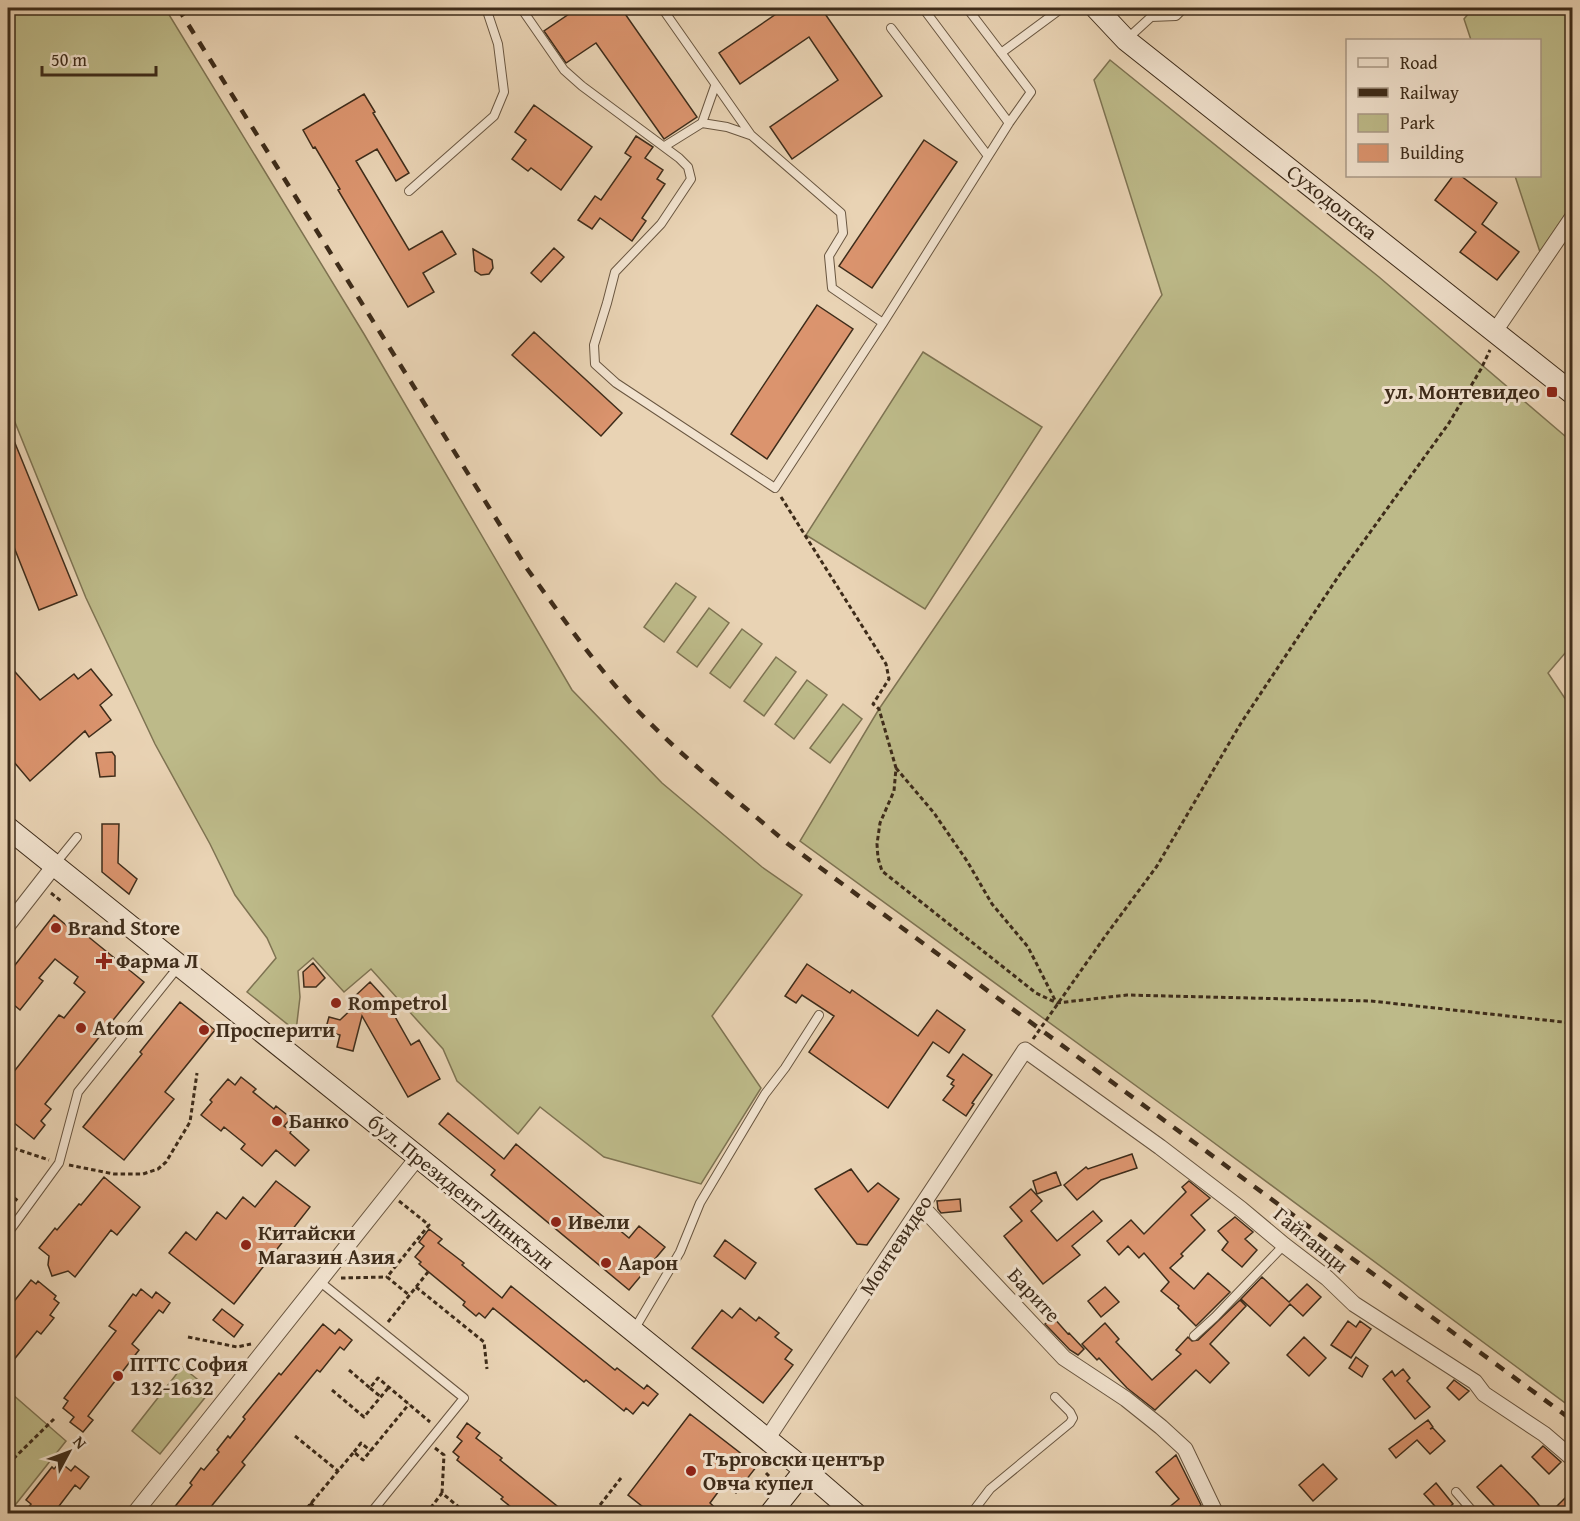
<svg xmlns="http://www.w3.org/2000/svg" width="1580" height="1521" font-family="'Gentium Book Plus',serif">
	<rect width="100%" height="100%" fill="#e9d3b4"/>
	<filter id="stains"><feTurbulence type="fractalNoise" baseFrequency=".00333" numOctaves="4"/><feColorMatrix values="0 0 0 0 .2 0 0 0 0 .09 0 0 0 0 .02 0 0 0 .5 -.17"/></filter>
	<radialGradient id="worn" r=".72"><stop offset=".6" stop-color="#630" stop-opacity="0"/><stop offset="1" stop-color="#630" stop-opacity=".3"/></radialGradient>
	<path fill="#bdba89" stroke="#7e7352" stroke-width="1.5" d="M8 8H165L364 334 572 690 662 783 762 867 802 895 712 1016 761 1088 701 1184 604 1157 540 1107 518 1134 457 1081 443 1049 371 969 344 992 313 958 298 971 300 997 296 1031 247 992 276 958 267 938 235 895 210 844 155 744 86 598 8 405Z
		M1473 8H1572V91L1571 100 1572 110V199L1567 212 1540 252 1515 176H1540V40H1471L1464 19Z
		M1110 60 1379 277 1572 442V645L1548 673 1572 709V1408L1194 1128 800 841 879 709 1162 295 1094 80Z
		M923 352 1042 427 925 609 806 535Z
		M676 583 696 597 664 642 644 627Z
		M709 608 729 623 697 667 677 652Z
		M742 629 762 644 730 688 710 673Z
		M776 657 796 672 764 716 744 701Z
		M807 680 827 695 794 739 775 724Z
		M843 704 862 719 830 763 810 748Z
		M182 1367 211 1390 160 1454 132 1431Z
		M12 1394 66 1441 8 1514V1399Z"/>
	<path fill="#db946e" stroke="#3e2c1a" stroke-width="1.5" d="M578 8H621L697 117 664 139 596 43 566 63 544 31Z
		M785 8H821L882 96 792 159 770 127 838 80 809 37 740 84 719 53Z
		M364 94 375 112 373 113 409 173 396 181 377 149 356 161 409 250 442 231 456 254 423 273 434 292 408 307 338 190 340 189 315 147 313 148 303 130Z
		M534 105 592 147 561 190 531 168 528 171 512 159 526 140 515 132Z
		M636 136 653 147 645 158 663 170 657 179 665 184 642 218 646 221 632 241 600 218 592 229 578 220 595 196 601 200 631 157 625 153Z
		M924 140 957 162 872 288 839 266Z
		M1453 176H1461L1497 203 1482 224 1519 252 1497 280 1460 252 1476 232 1435 200Z
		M554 248 564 257 541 282 531 273Z
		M473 249 492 260 493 268 489 274 481 275 475 271Z
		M817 305 853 329 767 459 731 434Z
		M534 332 622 413 601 436 512 355Z
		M8 426 77 595 39 610 8 532Z
		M8 664 40 700 74 674 78 679 91 669 112 695 100 705 111 720 89 737 85 731 30 781 8 755Z
		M112 752 115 756V776L100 777 96 753Z
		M102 824H119L118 863 137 879 129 894 102 872Z
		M54 915 77 934 80 930 144 982 45 1104 51 1109 41 1121 45 1125 34 1139 8 1118V1079L59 1015 64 1018 85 992 74 983 78 977 55 959 39 978 43 981 20 1010 8 1000V974Z
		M313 963 325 978 316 987H304L303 972Z
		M807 964 850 993 852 990 918 1036 937 1010 965 1030 949 1053 933 1042 888 1108 809 1052 834 1016 802 995 796 1003 785 996Z
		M370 982 391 1005 389 1006 411 1045 419 1040 440 1079 408 1097 362 1016 353 1051 337 1047 340 1035 325 1031 329 1017 340 1020 358 1003 353 998Z
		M180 1002 215 1030 165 1092 174 1099 124 1160 83 1127 142 1054 140 1052Z
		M963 1054 992 1075 972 1103 974 1104 966 1116 943 1100 954 1086 951 1084 954 1080 947 1076Z
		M241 1077 256 1089 253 1092 274 1109 276 1106 291 1118 284 1126 291 1131 290 1133 309 1150 295 1166 276 1150 262 1166 241 1149 245 1144 224 1127 221 1131 201 1115 212 1102 210 1100 228 1079 235 1085Z
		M448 1113 504 1159 516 1144 629 1238 639 1226 665 1247 629 1290 491 1175 495 1170 439 1124Z
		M1132 1154 1137 1168 1101 1180 1077 1200 1064 1185 1086 1167 1088 1169Z
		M851 1169 868 1192 878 1183 899 1199 867 1245 857 1244 815 1189Z
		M1056 1172 1061 1185 1037 1194 1033 1181Z
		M104 1177 140 1207 117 1235 111 1230 75 1277 68 1271 52 1276 48 1265 49 1256 39 1248 55 1228 57 1230 79 1204 81 1205Z
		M276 1181 310 1207 234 1304 169 1253 186 1232 196 1240 217 1212 226 1219 243 1197 255 1207Z
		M1189 1181 1210 1198 1191 1215 1205 1230 1181 1254 1183 1256 1170 1268 1194 1289 1208 1273 1230 1292 1196 1326 1178 1308 1179 1306 1161 1291 1169 1282 1144 1253 1139 1258 1128 1246 1119 1255 1107 1241 1131 1220 1144 1234 1186 1192 1182 1187Z
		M1031 1189 1042 1201 1031 1211 1057 1241 1093 1211 1102 1221 1072 1246 1080 1255 1043 1284 1004 1236 1022 1221 1010 1207Z
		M960 1199 961 1211 941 1213 938 1209 937 1201Z
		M1235 1217 1253 1232 1245 1239 1257 1250 1242 1267 1222 1250 1228 1242 1218 1231Z
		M429 1229 442 1239 438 1243 464 1263 462 1265 502 1298 511 1286 615 1370 617 1368 644 1389 647 1385 658 1394 648 1406 643 1402 633 1414 626 1408 624 1411 586 1380 584 1382 493 1308 485 1318 479 1313 476 1316 463 1305 465 1302 419 1264 421 1262 415 1257 424 1246 419 1242Z
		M725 1240 756 1263 745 1279 714 1256Z
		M1262 1277 1289 1302 1307 1284 1321 1297 1303 1316 1290 1304 1270 1326 1241 1299Z
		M31 1280 36 1284 38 1281 56 1296 54 1299 59 1303 50 1315 54 1318 41 1334 37 1331 8 1367V1309Z
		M1105 1287 1119 1302 1101 1317 1088 1301Z
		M141 1289 152 1298 156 1292 170 1303 163 1313 159 1310 132 1344 139 1350 88 1416 93 1420 83 1432 70 1422 74 1417 63 1408 68 1401 64 1398 116 1331 109 1326 133 1294 136 1296Z
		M1240 1300 1246 1306 1210 1344 1229 1363 1210 1383 1196 1370 1155 1410 1127 1388 1099 1358 1097 1360 1082 1344 1105 1323 1119 1339 1116 1342 1152 1380 1181 1354 1176 1350 1188 1337 1192 1341 1198 1340Z
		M740 1308 756 1321 759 1317 779 1333 775 1337 792 1350 785 1359 793 1365 763 1403 692 1348 722 1310 732 1318Z
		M222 1309 243 1325 234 1337 213 1320Z
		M1053 1317 1068 1334 1069 1333 1084 1349 1078 1355 1070 1350 1045 1324Z
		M1348 1321 1356 1327 1360 1321 1371 1329 1351 1358 1331 1345Z
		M323 1324 335 1334 339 1329 352 1340 344 1350 340 1347 320 1372 317 1370 242 1462 245 1465 205 1514H169L192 1485 190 1483 201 1468 204 1470 219 1452 217 1450 228 1436 230 1438 245 1419 243 1417 279 1373 281 1375Z
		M1304 1337 1326 1358 1309 1376 1287 1355Z
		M1356 1357 1368 1366 1362 1377 1349 1368Z
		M1403 1369 1410 1378 1407 1381 1430 1407 1415 1419 1383 1379 1392 1371 1395 1376Z
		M1454 1380 1469 1391 1459 1400 1447 1388Z
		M690 1414 757 1466 736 1493 724 1484 710 1503 722 1514H652L628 1495Z
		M1428 1420 1433 1427 1430 1429 1433 1428 1445 1441 1430 1454 1417 1440 1396 1458 1389 1449Z
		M467 1423 480 1433 476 1438 502 1458 500 1460 567 1514H524L518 1509 516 1511 501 1499 503 1497 457 1460 459 1457 453 1452 462 1441 457 1437Z
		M1543 1446 1561 1462 1549 1474 1532 1457Z
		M1176 1455 1201 1505 1190 1514H1161L1179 1499 1156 1472Z
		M60 1462 71 1471 75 1466 89 1477 80 1489 75 1485 53 1514H23L31 1504 26 1500 52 1467 54 1469Z
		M1323 1464 1337 1479 1313 1501 1299 1485Z
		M1501 1465 1534 1499 1546 1514H1502L1477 1487Z
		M1436 1483 1453 1504 1442 1514 1424 1494Z
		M1565 1498 1572 1506V1514H1549Z"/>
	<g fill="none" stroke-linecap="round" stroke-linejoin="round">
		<g stroke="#695640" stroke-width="10">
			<path id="lane" d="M521 8 564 70 582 86 679 158 688 167 691 179 661 224 615 272 607 303 594 345 595 364 616 383 775 488 883 323 1009 123 923 8
				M662 8 751 135 841 213 843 233 829 256 832 288 883 323
				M967 8 1031 92 1009 123
				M891 28 988 156
				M1127 39 1151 17 1176 16 1184 8
				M1001 53 1062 8
				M702 123 715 86
				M665 146 702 123 727 127 750 135
				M409 191 494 116 504 92 498 44 486 8
				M55 864 77 837
				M8 1233 59 1163 78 1092 179 966
				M319 1281 464 1398 370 1514
				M634 1330 680 1252 700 1203 765 1094 785 1068 819 1015
				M1194 1336 1215 1317 1284 1245
				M1456 1492 1475 1514
				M971 1514 990 1489 1070 1423 1073 1418 1070 1412 1055 1397"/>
		</g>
		<g stroke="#695640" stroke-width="17">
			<path id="street" d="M1495 331 1572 218
				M8 925 54 866
				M922 1207 1064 1358 1126 1399 1161 1427 1185 1449 1216 1514
				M767 1439 1025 1050 1160 1147 1241 1209 1284 1245 1327 1278 1354 1304 1475 1382 1484 1394 1544 1434 1572 1458
				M134 1514 418 1157"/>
		</g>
		<g stroke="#3e2c1a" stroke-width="23">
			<path id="secondary" d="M1096 8 1126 40 1572 393
				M8 828 418 1157 805 1470 856 1514
				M770 1514 805 1470"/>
		</g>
		<path stroke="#3e2c1a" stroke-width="3" stroke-dasharray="4.5 3" stroke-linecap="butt" d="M781 497 886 664 889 679 873 704 879 709 896 768 894 791 880 823 877 844 878 858 882 871 1036 993 1057 1003 1127 995 1371 1001 1572 1023
			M896 768 934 813 967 861 992 904 1028 947 1056 1002
			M51 893 61 901
			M1033 1039 1106 935 1157 866 1241 723 1340 574 1449 423 1481 369 1490 350
			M13 1148 49 1160
			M69 1165 114 1174H143L158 1169 166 1162 190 1122 197 1073
			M8 1193 18 1201
			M399 1201 429 1225 387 1277 409 1295
			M341 1278 387 1277
			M416 1287 484 1342 487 1369
			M388 1322 428 1272
			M188 1337 237 1347 251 1344
			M349 1370 370 1388 378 1378 430 1422
			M370 1388 381 1397
			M332 1390 364 1417 389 1387
			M295 1436 338 1471
			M435 1448 444 1455 442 1493
			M354 1452 361 1443 371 1451
			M8 1464 54 1419
			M766 1473 769 1476
			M310 1503 323 1514
			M600 1505 621 1478
			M302 1514 354 1452 363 1460 409 1404
			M426 1514 442 1493 467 1514"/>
		<use href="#lane" stroke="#f1e2ce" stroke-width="8"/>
		<use href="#street" stroke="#f1e2ce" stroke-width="15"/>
		<use href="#secondary" stroke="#f1e2ce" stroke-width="21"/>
		<path stroke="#3e2c1a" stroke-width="4.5" stroke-dasharray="10 10" stroke-linecap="butt" d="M178 8 528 570C563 618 597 668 638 711 684 759 738 801 788 844L1572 1420"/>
	</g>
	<g fill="#8f2418" stroke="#f1e2ce" stroke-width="2">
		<rect x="1546" y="386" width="12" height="12" rx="3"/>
		<circle cx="56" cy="928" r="6"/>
		<path d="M101 952h6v6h6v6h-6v6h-6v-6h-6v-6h6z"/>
		<circle cx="336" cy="1003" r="6"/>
		<circle cx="81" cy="1028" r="6"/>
		<circle cx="204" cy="1030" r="6"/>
		<circle cx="277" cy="1121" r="6"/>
		<circle cx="556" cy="1222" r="6"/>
		<circle cx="246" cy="1245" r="6"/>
		<circle cx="606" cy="1263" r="6"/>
		<circle cx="118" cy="1376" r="6"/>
		<circle cx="691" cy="1471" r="6"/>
	</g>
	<g text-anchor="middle" stroke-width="6" stroke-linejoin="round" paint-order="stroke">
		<g font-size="21" fill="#3e2c1a" stroke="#f1e2ce">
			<text transform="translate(1332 202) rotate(38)" y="7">Суходолска</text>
			<text transform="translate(461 1192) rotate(39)" y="7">бул. Президент Линкълн</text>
			<text transform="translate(1311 1240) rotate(40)" y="7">Гайтанци</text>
			<text transform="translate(896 1245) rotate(-57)" y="7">Монтевидео</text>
			<text transform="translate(1034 1295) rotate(47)" y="7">Барите</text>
		</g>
		<g font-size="21" font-weight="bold" fill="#3e2c1a" stroke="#f1e2ce" text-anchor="start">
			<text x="1540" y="399" text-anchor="end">ул. Монтевидео</text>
			<text x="68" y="935">Brand Store</text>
			<text x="116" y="968">Фарма Л</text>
			<text x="348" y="1010">Rompetrol</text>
			<text x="93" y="1035">Atom</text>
			<text x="216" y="1037">Просперити</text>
			<text x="289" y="1128">Банко</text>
			<text x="568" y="1229">Ивели</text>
			<text x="258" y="1240">Китайски<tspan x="258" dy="24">Магазин Азия</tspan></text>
			<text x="618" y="1270">Аарон</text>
			<text x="130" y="1371">ПТТС София<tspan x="130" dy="24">132-1632</tspan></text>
			<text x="703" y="1466">Търговски център<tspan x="703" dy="24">Овча купел</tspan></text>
		</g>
	</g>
	<rect width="1580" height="1521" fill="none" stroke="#e9d3b4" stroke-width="30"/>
	<rect x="9" y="9" width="1562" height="1503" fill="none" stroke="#3e2c1a" stroke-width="3"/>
	<rect x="15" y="15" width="1550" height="1491" fill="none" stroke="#3e2c1a" stroke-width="1.5"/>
	<rect x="1346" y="39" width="195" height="138" fill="#f1e2ce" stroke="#a99986" stroke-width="1.5"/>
	<rect x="1358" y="58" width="30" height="9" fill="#f1e2ce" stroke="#a99986" stroke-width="1.5"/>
	<text x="1400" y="69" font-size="18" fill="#3e2c1a">Road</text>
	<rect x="1358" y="88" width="30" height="9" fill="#3e2c1a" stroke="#a99986" stroke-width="1.5"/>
	<text x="1400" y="99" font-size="18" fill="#3e2c1a">Railway</text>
	<rect x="1358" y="114" width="30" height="18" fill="#bdba89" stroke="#a99986" stroke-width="1.5"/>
	<text x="1400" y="129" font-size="18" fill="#3e2c1a">Park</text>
	<rect x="1358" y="144" width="30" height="18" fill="#db946e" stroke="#a99986" stroke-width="1.5"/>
	<text x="1400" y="159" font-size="18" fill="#3e2c1a">Building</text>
	<g transform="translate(69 1452) rotate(49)" stroke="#f1e2ce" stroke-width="4.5" paint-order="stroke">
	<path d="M0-4.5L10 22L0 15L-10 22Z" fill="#3e2c1a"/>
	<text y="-9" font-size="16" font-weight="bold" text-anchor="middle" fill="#3e2c1a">N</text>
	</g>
	<path d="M42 66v9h114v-9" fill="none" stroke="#3e2c1a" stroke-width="3"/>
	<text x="51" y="66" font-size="18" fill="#3e2c1a" stroke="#f1e2ce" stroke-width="4.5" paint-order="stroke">50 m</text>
	<rect width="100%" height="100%" filter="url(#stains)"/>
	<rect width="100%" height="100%" fill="url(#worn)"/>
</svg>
